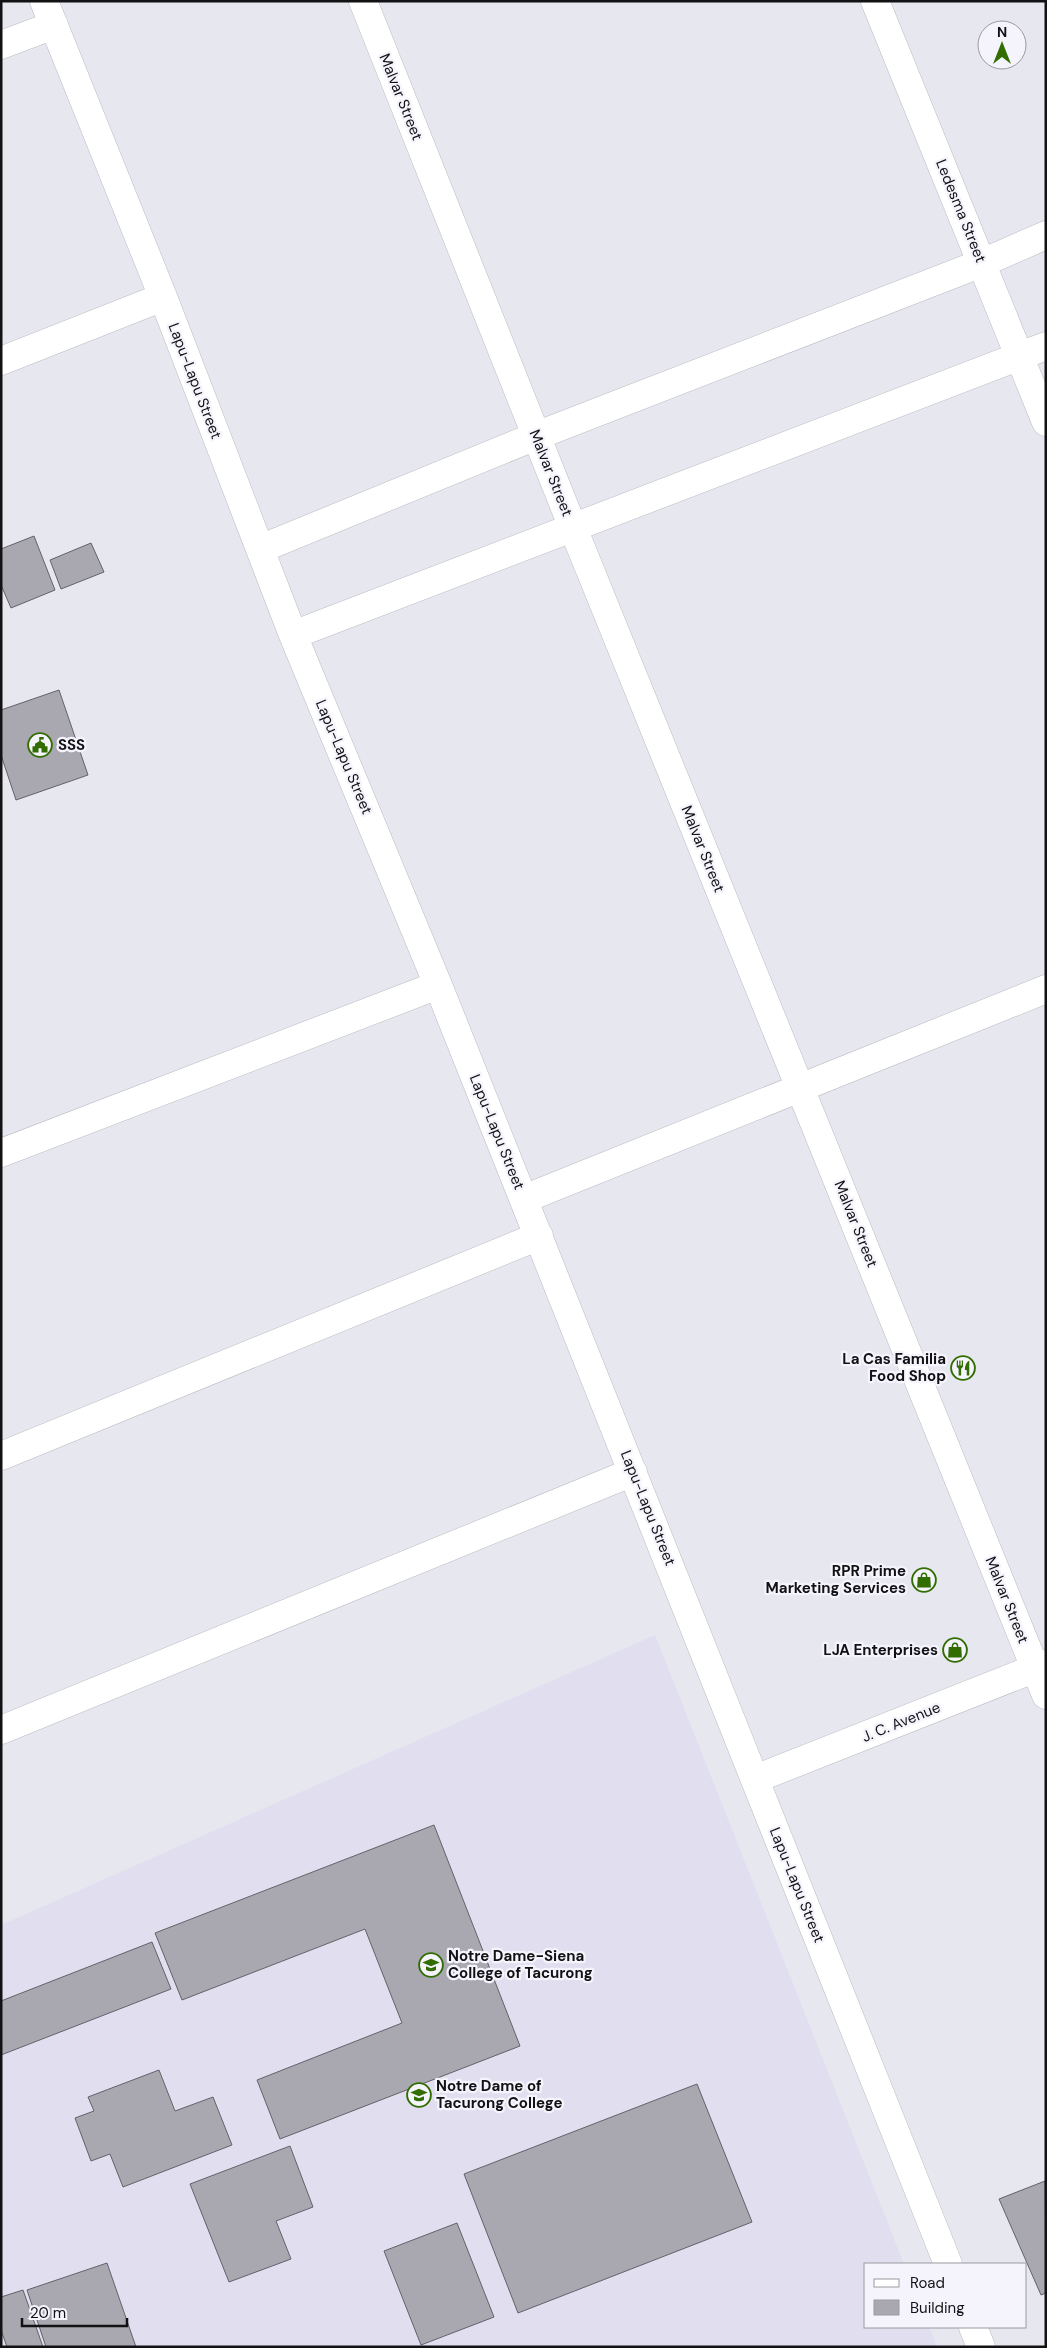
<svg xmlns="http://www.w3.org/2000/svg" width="1047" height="2348" font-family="'DM Sans',sans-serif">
	<rect width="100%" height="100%" fill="#e7e7f0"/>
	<path fill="#e0deef" d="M655 1635 904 2264H866V2327H929L937 2347H1V1925Z"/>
	<path fill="#a9a8b1" stroke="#63626a" d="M34 536 55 590 11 608 1 585V549Z
		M91 543 104 572 61 589 50 560Z
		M59 690 88 775 16 800 1 755V710Z
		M434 1825 520 2046 280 2139 257 2080 402 2023 365 1929 182 2000 155 1933Z
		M152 1942 171 1989 1 2055V2001Z
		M159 2070 175 2111 213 2097 232 2145 123 2187 110 2154 91 2161 75 2118 94 2111 88 2097Z
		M697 2084 752 2222 518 2313 464 2174Z
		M290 2146 313 2207 276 2221 291 2259 229 2282 190 2184Z
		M1045 2181 1046 2293 1041 2295 999 2199Z
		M457 2223 494 2317 421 2345 384 2251Z
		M107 2263 136 2347H46L27 2290Z
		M23 2290 43 2347H7L1 2330V2297Z"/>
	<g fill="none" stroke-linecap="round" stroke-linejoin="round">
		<g stroke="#bbbbc4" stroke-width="29">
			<path id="street" d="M44 1 163 297 293 635 438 985 948 2264
				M363 1 573 528 1046 1695
				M875 1 1046 422
				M1 45 54 25
				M1 361 163 297
				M260 549 536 436 982 263 1046 235
				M293 635 1046 346
				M1 1153 438 985
				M524 1199 1046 989
				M1 1456 539 1236
				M1 1730 633 1472
				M755 1779 1046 1664
				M973 2327 981 2347"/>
		</g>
		<use href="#street" stroke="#fff" stroke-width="28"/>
	</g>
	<defs>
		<g id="civic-ring" transform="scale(1.25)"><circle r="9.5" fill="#f5f4fd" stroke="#316d00" stroke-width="1.5"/><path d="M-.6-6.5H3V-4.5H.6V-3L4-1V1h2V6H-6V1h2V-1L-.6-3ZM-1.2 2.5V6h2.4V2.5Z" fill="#316d00"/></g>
		<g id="restaurant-ring" transform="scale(1.25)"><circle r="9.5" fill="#f5f4fd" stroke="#316d00" stroke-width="1.5"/><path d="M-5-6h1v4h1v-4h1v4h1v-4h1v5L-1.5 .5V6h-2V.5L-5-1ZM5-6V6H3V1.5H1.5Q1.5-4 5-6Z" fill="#316d00"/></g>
		<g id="shop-ring" transform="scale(1.25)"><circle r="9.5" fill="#f5f4fd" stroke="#316d00" stroke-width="1.5"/><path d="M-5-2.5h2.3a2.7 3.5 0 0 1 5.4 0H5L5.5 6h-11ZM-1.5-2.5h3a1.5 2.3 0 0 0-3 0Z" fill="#316d00"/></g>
		<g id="school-ring" transform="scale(1.25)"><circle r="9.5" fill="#f5f4fd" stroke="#316d00" stroke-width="1.5"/><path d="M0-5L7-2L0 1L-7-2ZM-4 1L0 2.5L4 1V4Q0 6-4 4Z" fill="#316d00"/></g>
		<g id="university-ring" transform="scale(1.25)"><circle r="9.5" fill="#f5f4fd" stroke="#316d00" stroke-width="1.5"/><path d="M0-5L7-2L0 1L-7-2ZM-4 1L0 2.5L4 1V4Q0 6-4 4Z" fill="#316d00"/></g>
	</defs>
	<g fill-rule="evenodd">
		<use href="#civic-ring" x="40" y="745"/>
		<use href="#restaurant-ring" x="963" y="1368"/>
		<use href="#shop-ring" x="924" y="1580"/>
		<use href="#shop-ring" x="955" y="1650"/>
		<use href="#school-ring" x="431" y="1965"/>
		<use href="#university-ring" x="419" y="2095"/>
	</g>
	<g text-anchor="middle" stroke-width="4.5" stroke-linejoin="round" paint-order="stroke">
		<g font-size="15" fill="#121215" stroke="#f5f4fd">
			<text transform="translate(401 97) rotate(68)" y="5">Malvar Street</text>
			<text transform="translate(961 211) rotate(68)" y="5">Ledesma Street</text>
			<text transform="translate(195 381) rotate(69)" y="5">Lapu-Lapu Street</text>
			<text transform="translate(551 473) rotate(68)" y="5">Malvar Street</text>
			<text transform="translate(344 757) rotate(67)" y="5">Lapu-Lapu Street</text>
			<text transform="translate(703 849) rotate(68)" y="5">Malvar Street</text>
			<text transform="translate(497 1132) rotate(68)" y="5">Lapu-Lapu Street</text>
			<text transform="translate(856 1224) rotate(68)" y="5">Malvar Street</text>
			<text transform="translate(648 1508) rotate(68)" y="5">Lapu-Lapu Street</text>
			<text transform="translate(1007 1600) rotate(68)" y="5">Malvar Street</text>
			<text transform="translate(901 1722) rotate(-22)" y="5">J. C. Avenue</text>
			<text transform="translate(797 1885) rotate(68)" y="5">Lapu-Lapu Street</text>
		</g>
		<g font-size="15" font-weight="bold" fill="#121215" stroke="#f5f4fd" text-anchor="start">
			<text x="58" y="750">SSS</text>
			<text x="946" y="1364" text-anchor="end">La Cas Familia<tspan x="946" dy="17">Food Shop</tspan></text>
			<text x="906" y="1576" text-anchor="end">RPR Prime<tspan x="906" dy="17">Marketing Services</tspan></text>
			<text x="938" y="1655" text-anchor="end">LJA Enterprises</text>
			<text x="448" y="1961">Notre Dame-Siena<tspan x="448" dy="17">College of Tacurong</tspan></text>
			<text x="436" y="2091">Notre Dame of<tspan x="436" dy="17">Tacurong College</tspan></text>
		</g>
	</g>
	<rect width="1047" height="2348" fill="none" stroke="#121215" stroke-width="5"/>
	<rect x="864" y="2263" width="162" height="65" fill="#f5f4fd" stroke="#9a9aa0"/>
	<rect x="874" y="2279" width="25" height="8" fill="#ffffff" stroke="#9a9aa0"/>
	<text x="910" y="2288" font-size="15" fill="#121215">Road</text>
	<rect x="874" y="2300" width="25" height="15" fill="#a9a8b1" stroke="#9a9aa0"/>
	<text x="910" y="2313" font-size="15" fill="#121215">Building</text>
	<g transform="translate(1002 45)"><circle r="24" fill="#f5f4fd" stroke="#9a9aa0"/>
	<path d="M0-4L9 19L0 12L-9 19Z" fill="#316d00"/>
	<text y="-8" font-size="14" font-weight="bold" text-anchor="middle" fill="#121215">N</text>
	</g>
	<path d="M22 2318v8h105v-8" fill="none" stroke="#121215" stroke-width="2.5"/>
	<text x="30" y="2318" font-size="15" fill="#121215" stroke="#f5f4fd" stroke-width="4" paint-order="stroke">20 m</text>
</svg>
